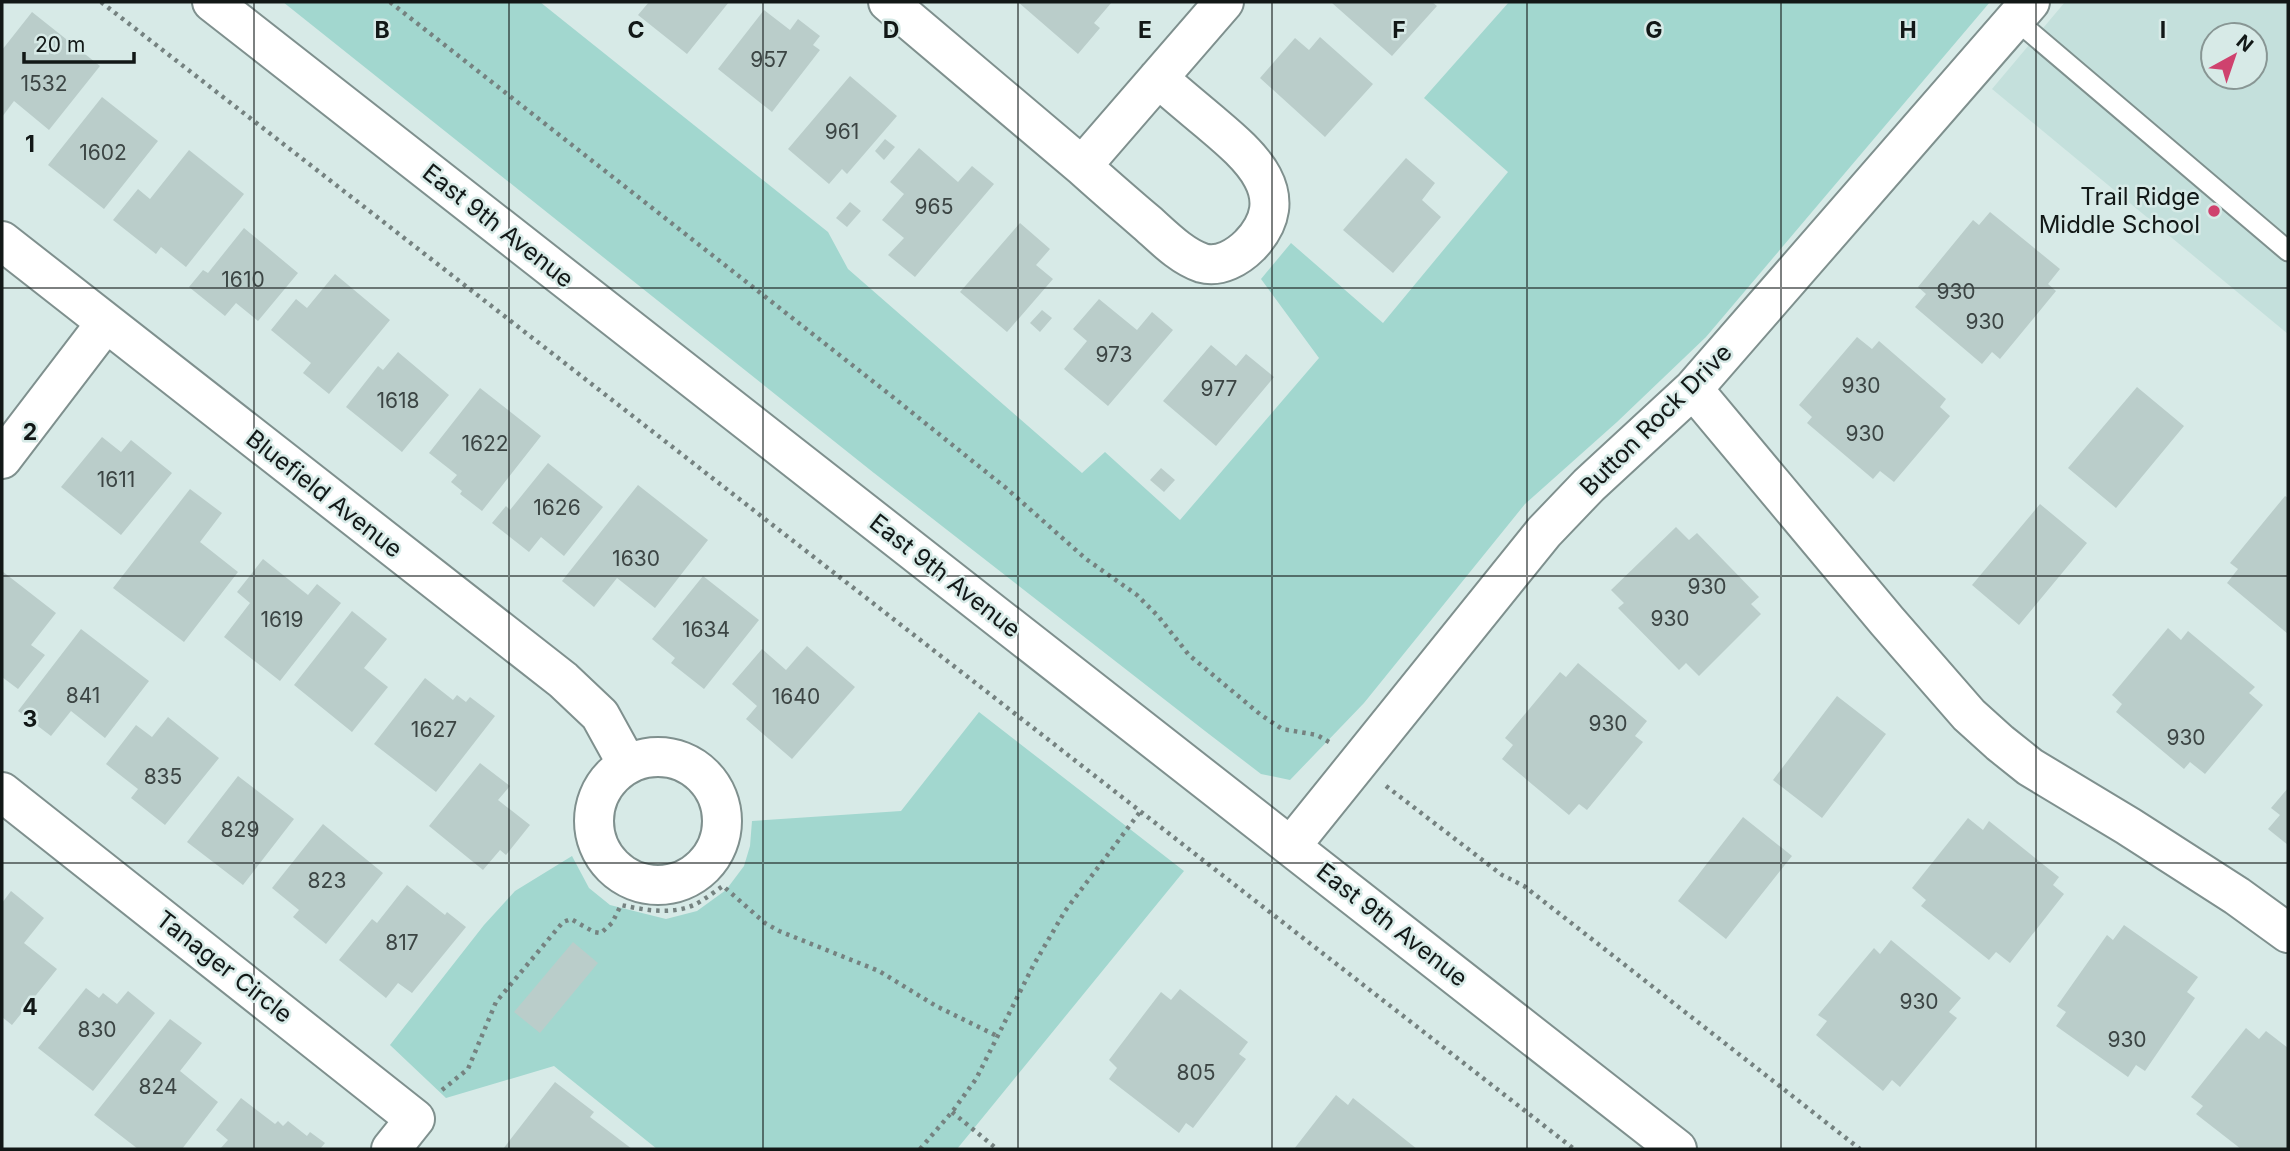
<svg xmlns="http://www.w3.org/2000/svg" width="2290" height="1151" font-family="Inter,sans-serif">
	<rect width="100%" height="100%" fill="#d7eae7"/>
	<path fill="#c4e0dc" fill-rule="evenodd" d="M2065 2H2288V334L1992 89ZM2213 35H2255V77H2213Z"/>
	<path fill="#a2d7cf" d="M283 2H540L828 232 848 269 1082 473 1105 452 1180 520 1319 358 1261 279 1291 243 1383 323 1508 172 1424 98 1509 2H1990L1706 337 1617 422 1525 504 1364 703 1290 780 1261 774 1205 731 874 473Z
		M979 712 1184 871 957 1149H657L554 1066 446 1098 390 1045 484 925 515 891 572 856 589 888 610 905 666 919 697 911 726 890 744 866 750 846 752 821 901 811Z"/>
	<path fill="#bacdca" d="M649 2H729L687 54 638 15Z
		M1018 2H1112L1094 23 1100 28 1078 54Z
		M1333 2H1432L1437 6 1392 56 1332 3Z
		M764 10 790 30 798 19 820 36 813 45 820 50 772 112 718 69Z
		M32 12 100 66 49 130 14 101 2 117V50Z
		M1320 37 1373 84 1325 137 1260 78 1295 38 1309 50Z
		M850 76 897 116 847 174 842 169 829 184 788 149Z
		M102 97 158 141 104 209 48 165Z
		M885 139 895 147 884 160 875 151Z
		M919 148 958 182 972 166 994 184 915 277 888 255 904 238 882 220 904 194 890 182Z
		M189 150 244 194 186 267 161 247 156 254 113 220 138 189 150 199Z
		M1406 158 1435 183 1422 200 1441 217 1393 273 1343 230Z
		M850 202 861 211 847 227 836 218Z
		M1990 212 2060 269 2048 284 2056 291 2000 359 1992 352 1982 364 1915 307 1926 294 1918 287 1973 220 1979 225Z
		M1020 223 1050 249 1036 265 1053 279 1007 332 960 292Z
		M244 228 298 273 258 321 236 303 225 316 189 287 203 270 208 273Z
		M335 274 390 320 329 394 303 373 311 363 271 330 296 299 307 308Z
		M1099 299 1137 330 1152 312 1173 330 1108 406 1064 369 1087 341 1073 329Z
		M1042 310 1052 318 1040 332 1030 323Z
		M1857 337 1872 349 1879 341 1946 399 1940 407 1950 416 1894 482 1880 471 1873 479 1807 423 1812 417 1799 405Z
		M1211 345 1236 366 1246 354 1274 377 1216 446 1163 401Z
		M398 352 449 395 402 452 346 407 378 366 383 370Z
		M2137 387 2184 426 2116 508 2068 468Z
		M480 388 541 436 482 511 460 494 462 491 451 482 457 475 429 453Z
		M102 437 121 452 131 440 172 473 121 535 61 487Z
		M548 463 603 507 564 556 541 537 529 552 492 523 506 506 510 510Z
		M1161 468 1175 480 1164 492 1150 480Z
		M638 485 708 540 655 608 617 578 594 607 562 581Z
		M190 489 222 513 200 542 238 572 184 642 113 588Z
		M2285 496 2288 498V634L2227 583 2238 569 2230 563Z
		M2040 504 2087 543 2019 625 1972 585Z
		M1676 527 1689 540 1697 533 1759 597 1751 604 1761 614 1699 676 1686 663 1679 670 1618 608 1624 603 1611 590Z
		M263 559 308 595 317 584 341 603 280 681 224 637 250 603 237 592Z
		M2 571 56 613 31 645 45 655 18 689 2 677Z
		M703 576 759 620 704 689 671 663 675 658 652 639Z
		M352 611 387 639 364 668 388 687 352 732 294 685Z
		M2168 628 2181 640 2188 631 2255 687 2249 693 2263 705 2205 774 2190 762 2184 769 2116 712 2122 704 2112 695Z
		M81 629 149 681 105 738 71 711 51 736 18 711Z
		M807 646 855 687 792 759 746 719 757 706 732 684 762 649 786 670Z
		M1578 663 1647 721 1635 736 1643 742 1587 810 1579 804 1569 815 1502 759 1513 745 1505 738 1560 672 1566 677Z
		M425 678 453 700 457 695 466 702 470 697 495 716 436 792 374 744Z
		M1837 696 1886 734 1822 818 1773 780Z
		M168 717 219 758 165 825 131 798 138 789 106 764 136 725 152 737Z
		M480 763 510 786 498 800 530 825 506 855 500 850 483 870 429 826Z
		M238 776 294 819 243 885 187 842Z
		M2288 788V845L2268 829 2280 815 2271 808Z
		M1743 817 1792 856 1726 939 1678 901Z
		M1968 818 1983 830 1989 821 2059 877 2053 885 2064 894 2010 963 1996 952 1989 960 1921 906 1926 900 1912 888Z
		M323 824 383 873 326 944 293 917 299 910 272 888Z
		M407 885 445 915 447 912 466 927 412 993 398 983 386 998 339 960 372 919 377 923Z
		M11 891 44 918 24 943 57 969 12 1025 2 1017V903Z
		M2124 925 2198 977 2187 992 2195 998 2145 1071 2136 1065 2128 1077 2056 1026 2066 1012 2057 1006 2107 935 2113 940Z
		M1891 940 1961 998 1949 1012 1957 1018 1900 1087 1892 1080 1883 1091 1816 1035 1827 1021 1818 1015 1874 948 1880 954Z
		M573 942 598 963 540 1033 514 1012Z
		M86 988 99 998 103 993 117 1004 128 991 155 1013 93 1091 38 1048Z
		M1180 989 1248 1042 1239 1054 1246 1059 1193 1128 1186 1123 1179 1133 1109 1079 1117 1068 1109 1060 1161 992 1171 1000Z
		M170 1019 202 1043 180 1071 218 1102 182 1149H138L94 1115Z
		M2246 1028 2259 1039 2266 1031 2288 1048V1149H2241L2196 1114 2203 1106 2191 1097Z
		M555 1082 594 1112 590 1117 632 1149H503Z
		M1336 1095 1348 1105 1353 1098 1417 1149H1294Z
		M241 1098 275 1124 278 1121 283 1126 288 1121 307 1136 310 1132 325 1143 320 1149H220L228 1140 216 1130Z"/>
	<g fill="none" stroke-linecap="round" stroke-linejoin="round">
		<g stroke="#7f908e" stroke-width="23">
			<path id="lane" d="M2016 20 2288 251"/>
		</g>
		<g stroke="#7f908e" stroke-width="42">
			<path id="street" d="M888 2 1082 166 1224 2
				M1082 166C1103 185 1125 204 1146 222 1163 237 1181 256 1202 263 1220 268 1238 257 1250 245 1297 195 1249 155 1211 123 1193 108 1175 93 1158 78
				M2 241 563 680 600 715 627 764
				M1693 389 1887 621 1969 715 2000 743 2030 767 2128 826 2237 896 2288 933
				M2 459 105 324
				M594 821a64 64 0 1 1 128 0a64 64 0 1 1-128 0Z
				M2 792 415 1119 391 1149
				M1291 846 1544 532 1589 485 1693 389 2030 2"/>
		</g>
		<g stroke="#7f908e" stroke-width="42">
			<path id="secondary" d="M212 2 1677 1149"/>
		</g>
		<path stroke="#758280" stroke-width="4.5" stroke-dasharray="3.5 5" stroke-linecap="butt" d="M101 2 1574 1149
			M390 2 889 394 1006 488 1086 559 1137 595 1158 616 1189 655 1261 715 1282 729 1317 735 1329 742
			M1386 786 1502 875 1524 886 1860 1149
			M442 1090 468 1069 496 1002 563 922 571 919 594 932 601 933 612 923 621 905C644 910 671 915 694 905 704 900 714 892 723 886L765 923 779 931 879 971 936 1006 999 1037
			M952 1112 997 1149
			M920 1149 952 1112 976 1079 1033 966 1065 911 1140 812"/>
		<use href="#lane" stroke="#fff" stroke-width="19"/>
		<use href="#street" stroke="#fff" stroke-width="38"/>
		<use href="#secondary" stroke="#fff" stroke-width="38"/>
	</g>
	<path fill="none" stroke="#121817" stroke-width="2" stroke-opacity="0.55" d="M254 2V1149M509 2V1149M763 2V1149M1018 2V1149M1272 2V1149M1527 2V1149M1781 2V1149M2036 2V1149M2 288H2288M2 576H2288M2 863H2288"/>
	<circle fill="#cf426e" stroke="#d7eae7" stroke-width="2.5" cx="2214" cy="211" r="7"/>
	<g text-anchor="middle" stroke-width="5" stroke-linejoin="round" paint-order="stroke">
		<g font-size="21" fill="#3c4544">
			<text x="769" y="67">957</text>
			<text x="44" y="91">1532</text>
			<text x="842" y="139">961</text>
			<text x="103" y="160">1602</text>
			<text x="934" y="214">965</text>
			<text x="243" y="287">1610</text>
			<text x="1956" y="299">930</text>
			<text x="1985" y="329">930</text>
			<text x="1114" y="362">973</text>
			<text x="1861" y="393">930</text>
			<text x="1219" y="396">977</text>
			<text x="398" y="408">1618</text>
			<text x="1865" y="441">930</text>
			<text x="485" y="451">1622</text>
			<text x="116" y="487">1611</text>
			<text x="557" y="515">1626</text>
			<text x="636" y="566">1630</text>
			<text x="1707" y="594">930</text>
			<text x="1670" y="626">930</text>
			<text x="282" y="627">1619</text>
			<text x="706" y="637">1634</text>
			<text x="83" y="703">841</text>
			<text x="796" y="704">1640</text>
			<text x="1608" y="731">930</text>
			<text x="434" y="737">1627</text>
			<text x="2186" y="745">930</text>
			<text x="163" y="784">835</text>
			<text x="240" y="837">829</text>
			<text x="327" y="888">823</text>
			<text x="402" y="950">817</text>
			<text x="1919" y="1009">930</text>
			<text x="97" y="1037">830</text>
			<text x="2127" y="1047">930</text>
			<text x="1196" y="1080">805</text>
			<text x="158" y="1094">824</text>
		</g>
		<g font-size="24" fill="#121817" stroke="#d7eae7" text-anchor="end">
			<text x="2200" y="205">Trail Ridge<tspan x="2200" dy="28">Middle School</tspan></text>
		</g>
		<g font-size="24" fill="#121817" stroke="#d7eae7">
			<text transform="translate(498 226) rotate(38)" y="8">East 9th Avenue</text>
			<text transform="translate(1656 420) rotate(-45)" y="8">Button Rock Drive</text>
			<text transform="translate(324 494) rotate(38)" y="8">Bluefield Avenue</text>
			<text transform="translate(945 576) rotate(38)" y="8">East 9th Avenue</text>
			<text transform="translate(1392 925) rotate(38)" y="8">East 9th Avenue</text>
			<text transform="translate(224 967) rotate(38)" y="8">Tanager Circle</text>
		</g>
	</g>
	<g font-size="23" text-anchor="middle" font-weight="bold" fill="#121817" stroke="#d7eae7" stroke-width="5" stroke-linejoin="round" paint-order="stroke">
		<text x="382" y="38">B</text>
		<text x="636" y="38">C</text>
		<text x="891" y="38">D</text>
		<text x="1145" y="38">E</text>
		<text x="1399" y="38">F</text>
		<text x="1654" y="38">G</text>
		<text x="1908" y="38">H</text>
		<text x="2163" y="38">I</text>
		<text x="30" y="152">1</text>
		<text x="30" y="440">2</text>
		<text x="30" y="727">3</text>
		<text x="30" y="1015">4</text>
	</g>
	<rect width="2290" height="1151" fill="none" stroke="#121817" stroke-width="7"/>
	<g transform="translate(2234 56) rotate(40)"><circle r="33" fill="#d7eae7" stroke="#889694" stroke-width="2"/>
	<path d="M0-5L12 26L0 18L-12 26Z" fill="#cf426e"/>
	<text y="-10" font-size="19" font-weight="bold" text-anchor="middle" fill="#121817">N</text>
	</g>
	<path d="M24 52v10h110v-10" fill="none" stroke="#121817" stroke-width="3.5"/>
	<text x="35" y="52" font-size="21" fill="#121817" stroke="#d7eae7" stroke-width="5" paint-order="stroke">20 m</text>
</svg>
